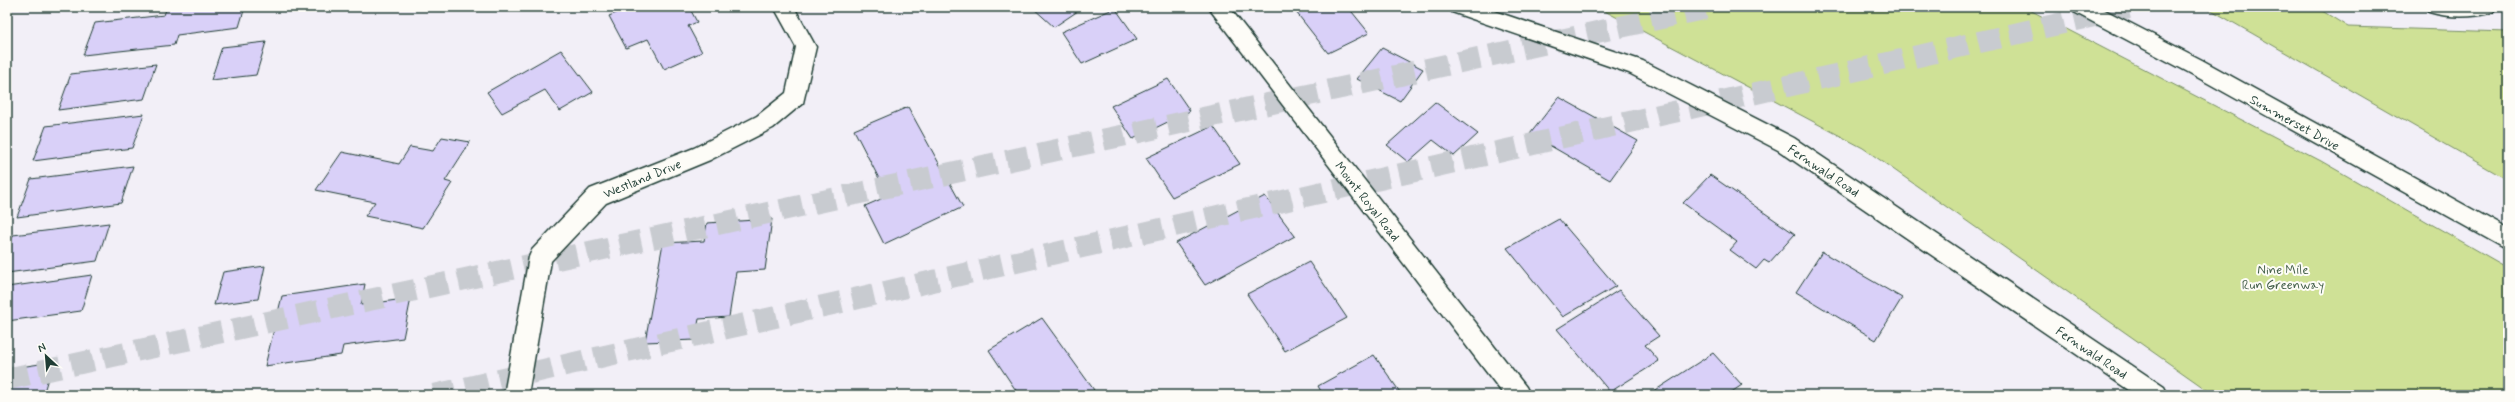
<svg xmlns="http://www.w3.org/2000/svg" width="2515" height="402" font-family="Mynerve,sans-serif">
	<rect width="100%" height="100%" fill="#f2eff7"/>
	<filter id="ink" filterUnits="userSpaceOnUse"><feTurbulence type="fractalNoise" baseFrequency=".025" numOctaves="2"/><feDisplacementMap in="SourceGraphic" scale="8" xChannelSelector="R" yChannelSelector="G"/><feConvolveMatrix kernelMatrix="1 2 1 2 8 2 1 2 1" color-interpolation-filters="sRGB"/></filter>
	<g filter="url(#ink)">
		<path fill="#cfe196" stroke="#778f65" d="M1597 7H2024L2321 161 2508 268V395H2214L1863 148Z
			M2206 7H2316L2348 27 2508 32V180Z"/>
		<path fill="#d9d0f8" stroke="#1f3d34" d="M167 7H245L239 27 177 35 174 45 83 55 95 23 164 15Z
			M619 7H689L697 22 688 26 702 52 664 69 648 39 626 48 609 16 621 11Z
			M1032 7H1084L1054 27Z
			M1292 7H1348L1369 33 1328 53Z
			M1115 8 1137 39 1082 64 1061 32Z
			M266 42 256 75 211 80 222 47Z
			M1382 48 1423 69 1400 101 1357 79Z
			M561 50 593 92 560 111 545 90 502 113 487 92Z
			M156 64 144 99 58 110 71 74Z
			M1168 79 1190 111 1133 139 1111 106Z
			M1559 97 1638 141 1610 180 1530 134Z
			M1435 102 1478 134 1454 156 1433 140 1408 162 1387 145Z
			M908 107 963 207 884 244 865 206 888 196 854 130Z
			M144 114 132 148 33 161 46 126Z
			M1213 126 1240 164 1172 197 1146 158Z
			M442 137 470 142 445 181 452 183 423 228 365 216 375 202 316 190 342 152 399 164 410 147 433 151Z
			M133 166 121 203 17 217 31 179Z
			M1710 175 1795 234 1769 263 1764 260 1756 269 1730 250 1737 242 1683 203Z
			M1265 196 1295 236 1205 285 1176 243Z
			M772 219 765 270 736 272 729 317 699 319 695 340 645 342 663 243 704 241 707 223Z
			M1559 219 1616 286 1563 317 1507 248Z
			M109 223 97 261 7 273V252L13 235Z
			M1822 252 1902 298 1876 340 1796 292Z
			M1309 262 1347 318 1285 351 1247 294Z
			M265 266 258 299 214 305 223 272Z
			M92 275 81 311 7 321V287Z
			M365 284 361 305 411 298 403 338 343 346 341 355 265 366 282 296Z
			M1619 290 1659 336 1645 345 1659 361 1610 392 1557 329Z
			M1042 318 1094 390 1086 395H1019L989 350Z
			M1713 353 1742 385 1727 395H1648Z
			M1374 355 1402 395H1323L1318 386Z
			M53 362 43 395H7V369Z"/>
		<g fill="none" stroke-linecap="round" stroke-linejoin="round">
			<path stroke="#c8cbd0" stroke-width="22" stroke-dasharray="22 11" stroke-linecap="butt" d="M7 379 1712 7
				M434 395 2133 7"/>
			<g stroke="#1f3d34" stroke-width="3">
				<path id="lane" d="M2426 7H2496L2493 12C2473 18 2449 18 2429 12Z"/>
			</g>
			<g stroke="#1f3d34" stroke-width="3">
				<path id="street" d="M774 7H794L816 47 803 103 773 128 710 160 606 203 551 261 528 395H504L529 257 532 250 590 189 694 148 757 116 786 93 796 47Z
					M1208 7H1229L1526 387 1530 395H1504Z
					M1449 7H1482L1643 61 1794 138 2164 387 2168 395H2136L1778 150 1629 73 1452 12Z"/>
			</g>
			<g stroke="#1f3d34" stroke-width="3">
				<path id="secondary" d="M2071 7H2099L2202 60 2508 229V250L2188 72 2074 12Z"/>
			</g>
			<use href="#lane" fill="#fdfcf7" fill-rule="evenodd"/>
			<use href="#street" fill="#fdfcf7" fill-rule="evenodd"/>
			<use href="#secondary" fill="#fdfcf7" fill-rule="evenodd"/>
		</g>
	</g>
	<g text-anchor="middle" stroke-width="4" stroke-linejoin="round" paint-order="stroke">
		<g font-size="13" fill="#1f3d34" stroke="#fdfcf7">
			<text transform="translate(2295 122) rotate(29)" y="5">Summerset Drive</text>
			<text transform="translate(1824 170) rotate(34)" y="5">Fernwald Road</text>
			<text transform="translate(642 178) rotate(-22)" y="5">Westland Drive</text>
			<text transform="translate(1368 201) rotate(52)" y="5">Mount Royal Road</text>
			<text transform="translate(2092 352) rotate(34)" y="5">Fernwald Road</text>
		</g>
		<g font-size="13" fill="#425e48" stroke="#fdfcf7">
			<text x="2283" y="274">Nine Mile<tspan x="2283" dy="15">Run Greenway</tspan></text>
		</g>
	</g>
	<rect width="2515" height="402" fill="none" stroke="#fdfcf7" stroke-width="24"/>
	<rect x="12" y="12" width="2491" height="378" fill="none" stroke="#1f3d34" stroke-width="1.5" filter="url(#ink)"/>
	<g transform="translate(46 356) rotate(334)" stroke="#fdfcf7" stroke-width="3" paint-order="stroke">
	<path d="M0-3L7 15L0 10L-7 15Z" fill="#1f3d34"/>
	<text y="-6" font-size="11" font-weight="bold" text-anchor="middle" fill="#1f3d34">N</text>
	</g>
</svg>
